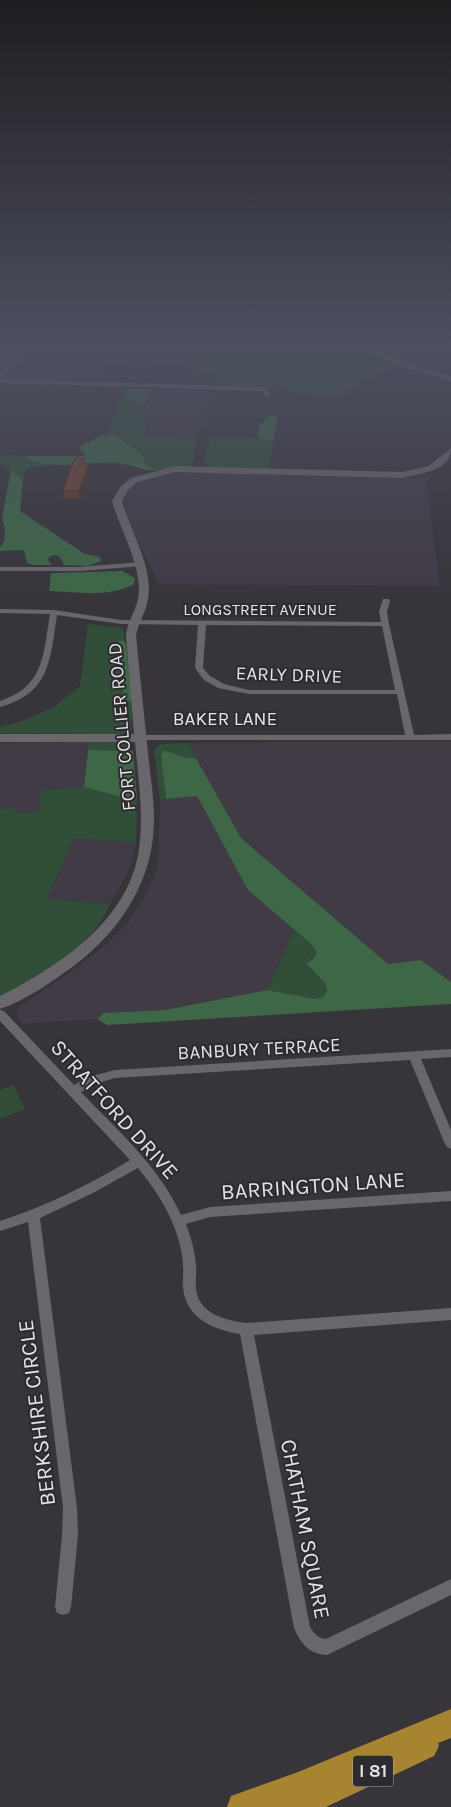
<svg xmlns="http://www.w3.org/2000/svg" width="451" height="1807" font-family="Karla,sans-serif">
	<rect width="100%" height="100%" fill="#37343a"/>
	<path fill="#413b46" d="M37 343H110L101 382 2 380Z
		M157 343H347L357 348 306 356 185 364 164 353Z
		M361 343H451V347L387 355Z
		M152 389 212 390 197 438 142 436 140 432 148 431 144 418V404Z
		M180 471 425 478 440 586 159 584 127 519 123 500 129 489 141 480Z
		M451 741V982L421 960 388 964 241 838 188 743Z
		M88 742 84 787 40 790V812L17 813 13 808 0 809V743Z
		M197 796 248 890 294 930 267 990 165 1010 104 1013 97 1019 22 1024 16 1014 21 1005 68 974 105 946 128 923 147 892 158 866 160 800Z
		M73 838 136 843 131 866 110 904 47 899Z"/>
	<path fill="#314f38" d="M110 343H157L164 353 189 363 306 356 358 347 400 365 347 388V393L288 392 273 389 221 386C212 373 211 370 196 377L197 367 162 364 148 360 126 361 129 364 105 363Z
		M124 387 133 388 128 390 135 403 144 404V418L148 431 141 432 142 436 197 438 192 466 155 470 115 435H107Z
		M210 436 257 437 273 442 269 469 210 467 204 464Z
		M0 455 27 456 26 458 56 465 29 468 24 472 23 479 11 470 0 464Z
		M88 624 123 628 125 641 123 640 118 644 122 653V684L133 700 131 732 122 734 0 733V727L20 722 54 707 80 686Z
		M88 742C101 742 126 737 133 751L88 750Z
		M188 743 196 758 185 759 168 751 161 757 166 799 160 800 154 750 161 744Z
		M84 787 124 798H137L136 843 73 838 47 899 110 904C91 949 41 974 0 996V809L13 808 17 813 40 812V790Z
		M294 930 312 945 317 952 306 965 325 983 327 991 323 997 315 999 267 990Z
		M13 1085 25 1109 0 1119V1090Z"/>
	<path fill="#3d6747" d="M11 343H27L7 363 0 366V355Z
		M133 388 152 389 144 404 135 403 126 398 128 390Z
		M270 416 278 417 273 442 257 437 258 426 264 422 266 417Z
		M115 435 142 455 145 463 155 470C144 472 133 465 121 463 89 460 55 472 25 458L27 456H86L80 449 82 445 101 436Z
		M11 470 23 479 20 511 85 554 100 557 101 561 88 566 64 565 59 556 53 555 47 559 52 565H33L27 563 24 550 0 551V547L4 542 5 528 2 519Z
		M122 571 135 578 134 584C110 598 75 592 49 591L51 573Z
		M123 640 126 644 133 700 129 701 123 699 122 653 118 644 119 641Z
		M88 750 133 751 137 798H125L84 787Z
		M163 751C173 750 179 760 196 758L241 838 388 964 421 960 451 982V1004L107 1025 97 1019 104 1013 165 1010 267 990 315 999 323 997 327 991 325 983 306 964 313 959 317 952 312 945 248 890 197 796 166 799 161 757Z"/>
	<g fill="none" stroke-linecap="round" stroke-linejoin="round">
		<path fill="#69666c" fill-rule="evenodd" d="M0 379 262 387 269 390 270 396 265 397 264 392 261 391 0 383Z
			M140 562H143V566L80 571H0V567H80Z
			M383 599H389L390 601 387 612 389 624 414 735 451 734V740H137L136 738 137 736 140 735H405L397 694H249L218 688 204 680 195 668 198 625 121 624 57 615C50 659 51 693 0 707V701C45 686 43 655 50 614L0 613V609L54 610 121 620 381 622 379 612ZM206 625 382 626 395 690H249L224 684 210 676 203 668Z
			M0 1010 4 1011 74 1085 88 1077 115 1070 451 1049V1057L421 1059 451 1130V1149L447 1147 445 1144 410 1060 115 1078 95 1084 81 1092C117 1130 159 1166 181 1215L210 1207 451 1191V1201L210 1217 186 1224C191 1238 195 1251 196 1265 197 1273 195 1281 196 1289 199 1314 225 1320 246 1323L451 1308V1320L254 1335 310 1627C314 1634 318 1638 326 1639L451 1579V1595L327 1655C309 1654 301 1644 294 1628L240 1334C214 1330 185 1318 183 1287 182 1281 184 1274 183 1268 183 1258 181 1248 178 1238 170 1211 155 1189 138 1168L93 1193 40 1218 77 1508 78 1535 71 1607 69 1613 63 1615 57 1613 55 1607 62 1535 63 1508 28 1222 0 1231V1221C46 1206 89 1185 130 1160L0 1021Z"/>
		<path fill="#69666c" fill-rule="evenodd" d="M28 343H37L0 379V372Z
			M352 343H363L404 361 451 376V381L398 365Z
			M451 448C451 472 420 473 402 478L175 472 137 482 128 490 122 501C130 530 154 569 148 599 146 612 138 623 136 636 140 675 144 714 148 753 150 774 154 796 154 817 155 878 122 929 75 965 53 981 27 1000 0 1009V996C59 966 129 921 139 849 144 813 138 777 135 742H0V734H134L126 636C127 623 135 612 138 599 144 569 120 530 112 501L121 486 131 478 175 466 402 472 429 466Z"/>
		<path fill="#a68430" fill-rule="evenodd" d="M451 1709V1738L438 1743 439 1746 434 1756 326 1807H227L231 1796 298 1772Z"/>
	</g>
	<path fill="#613a2c" d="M85 463 89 472 80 499H64L63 490Z"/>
	<path fill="#4f2f24" d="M88 464 89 472 80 499 79 491Z"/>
	<path fill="#714333" stroke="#4f2f24" d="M75 458H84L83 463 88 464 79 491 63 490Z"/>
	<linearGradient id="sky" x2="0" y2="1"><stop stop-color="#1e1d20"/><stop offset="0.58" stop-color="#4d5060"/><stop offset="1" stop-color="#4d5060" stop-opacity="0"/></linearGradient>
	<rect width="451" height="596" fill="url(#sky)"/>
	<g text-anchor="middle" stroke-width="4" stroke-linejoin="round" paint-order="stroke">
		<g font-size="16" fill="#e5e3e6" stroke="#2d2a30">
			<text x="260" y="615">LONGSTREET AVENUE</text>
		</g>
		<rect fill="#2d2a30" stroke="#aeacaf" stroke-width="1" x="353" y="1755.5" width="40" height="31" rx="4"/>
		<g font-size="18" font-weight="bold" fill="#e5e3e6">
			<text x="373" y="1777">I 81</text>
		</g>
		<g font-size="19" fill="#e5e3e6" stroke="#2d2a30">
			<text transform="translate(289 674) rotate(2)" y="7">EARLY DRIVE</text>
			<text x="225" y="725">BAKER LANE</text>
			<text transform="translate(121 727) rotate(-95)" y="7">FORT COLLIER ROAD</text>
			<text transform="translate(259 1048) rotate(-3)" y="7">BANBURY TERRACE</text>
		</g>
		<g font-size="22" fill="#e5e3e6" stroke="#2d2a30">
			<text transform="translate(115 1109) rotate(48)" y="8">STRATFORD DRIVE</text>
			<text transform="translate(313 1185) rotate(-4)" y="8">BARRINGTON LANE</text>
			<text transform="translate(36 1413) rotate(-97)" y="8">BERKSHIRE CIRCLE</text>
			<text transform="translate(306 1529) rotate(79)" y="8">CHATHAM SQUARE</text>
		</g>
	</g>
</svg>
